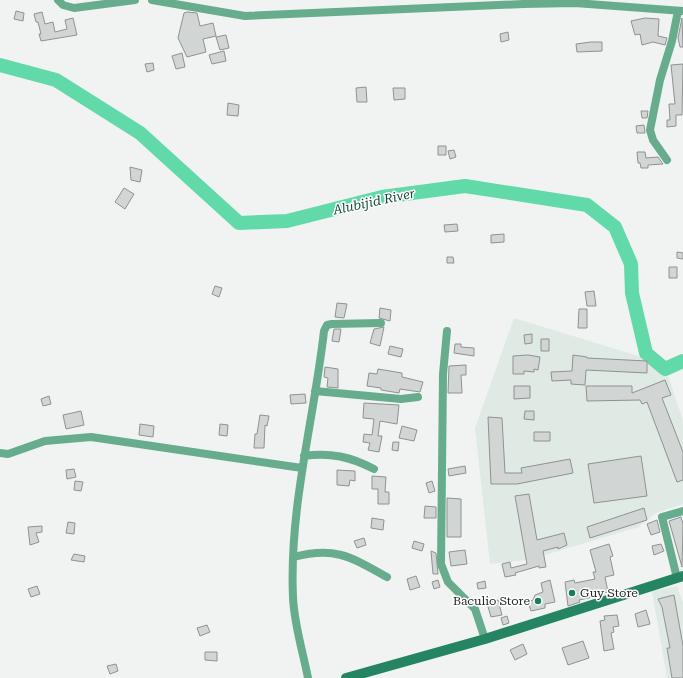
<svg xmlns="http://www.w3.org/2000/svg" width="683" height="678" font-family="'Roboto Serif',serif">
	<rect width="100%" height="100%" fill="#f0f3f2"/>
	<path fill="#dfeae4" d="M514 318 648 359 669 378 683 421V504L656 513 639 527 528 560 490 564 475 428Z
		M677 586 683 603V678H667L652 591Z"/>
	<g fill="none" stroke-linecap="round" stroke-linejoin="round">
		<path stroke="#62d9a8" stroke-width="14" d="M0 65 56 80 140 133 239 223 287 221 382 197 465 186 587 205 615 227 631 264 632 293 646 353 665 369 683 361"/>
	</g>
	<path fill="#d1d5d3" stroke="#8f9290" d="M16 11 24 13 23 21 14 19Z
		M42 12 45 24 53 22 55 32 67 29 65 20 73 18 77 35 41 41 39 34H41L38 22H36L34 14Z
		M187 12 197 13 200 26 213 23 216 36 203 39 206 52 187 57 178 38 184 13Z
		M645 18 659 19 658 36 667 38 665 45 653 42 642 45 640 34 635 35 631 21Z
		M682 18 683 47H680L678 38Z
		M508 32 509 40 501 42 500 34Z
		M226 35 229 48 220 50 216 37Z
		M591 42H602V51L577 52 576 44Z
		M224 51 226 61 212 64 209 55Z
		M182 53 185 67 176 69 172 56Z
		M153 63 154 70 147 72 145 64Z
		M683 64 682 115H676V126L667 127V120H670L669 104H675L671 65Z
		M366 87 367 102H357L356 88Z
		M393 88H405V99L394 100Z
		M228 103 239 105 238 116 227 115Z
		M641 111H648L647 118H642Z
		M644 125 645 133H637L636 126Z
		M438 146H446V155H438Z
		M454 150 456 157 450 159 448 151Z
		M637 152H645L646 158 658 157 663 164 648 165V168H641L640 163H638Z
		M130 167 142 170 140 182 131 180Z
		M124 188 134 194 125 209 115 202Z
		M457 224 458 231 445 232 444 225Z
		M504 234V242L491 243V235Z
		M677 252 683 253V259L677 258Z
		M447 257H453L454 263H447Z
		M669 267H677V278H669Z
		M215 286 222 288 219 297 212 294Z
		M594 291 596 306H587L585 292Z
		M337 303 347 304 344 318 335 317Z
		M380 308 391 310 390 321 379 318Z
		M579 309H587V328H578Z
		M384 327 380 346 370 343 374 329Z
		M334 329H341L339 342 332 341Z
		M532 334V343L525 344 524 335Z
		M541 339H549V351H541Z
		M455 344H461V347L474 348V356L454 353Z
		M390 346 403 349 401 357 388 354Z
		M528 355 540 357 538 370 534 369V372L524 371V374H513V356Z
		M573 355 587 357V358L647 361V373L586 370 585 385 571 384V380L552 381 551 372 572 371Z
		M466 365V375H461L462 393H448L449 366Z
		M325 367 338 369V388L327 387 328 378 324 377Z
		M378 369 402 373V377L423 382 420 392 400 389 399 393 381 390V388L367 386 369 373 377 374Z
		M665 380 671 395 662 398 683 452V480L677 482 647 402 642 404 640 400 587 401 586 386H632V393Z
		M514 386H530V398L514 399Z
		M305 394 306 403 291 404 290 395Z
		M49 396 51 404 43 406 41 399Z
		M364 403 399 405 397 424 380 421 378 436H382L379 452 368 450 370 443 363 442 364 434 372 435 374 419 363 418Z
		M81 411 84 425 66 429 63 415Z
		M525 411H534V420L524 419Z
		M260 415 269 416 267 426 265 425 264 448H254L255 434H257Z
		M488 417 502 418 505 473H522L521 468 570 459 573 473 517 484H491Z
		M140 424 154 426 153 437 139 435Z
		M220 424 228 425 227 436 219 435Z
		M402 426 417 430 414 441 399 438Z
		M534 432H550V441H534Z
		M393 442H399L398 451 392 450Z
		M641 456 647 496 594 503 588 464Z
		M465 466 466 473 449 476 448 469Z
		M74 469 76 477 67 479 66 470Z
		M337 470 355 471V481L350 480 349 486 337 485Z
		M372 476 386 477 385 492H389V504H378V489H372Z
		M75 481 83 482 81 491 74 490Z
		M432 481 435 491 429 493 426 483Z
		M529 494 537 540 564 533 567 545 558 549V547L543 551 546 567 539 568V566L515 573 516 575 505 577 502 564 510 562 511 568 527 564 515 496Z
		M447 498 461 499V537H447Z
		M425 506 436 507V518H424Z
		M644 508 647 520 590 538 587 527Z
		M681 517 683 524 682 567 669 521Z
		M372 518 384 520 383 530 371 528Z
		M657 520 660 532 651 535 647 524Z
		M68 522 75 523 74 534 66 533Z
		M42 526V532L36 533 39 542 30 545 28 527Z
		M364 538 366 545 357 548 354 541Z
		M414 541 424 544 422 551 412 548Z
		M609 544 613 556 610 557 614 575 605 577 608 592 593 595V597L579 600 580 602 568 606 565 582 574 580 575 583 595 579 593 572H596L590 550Z
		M661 544 664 551 654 555 652 546Z
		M465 550 467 564 451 566 449 552Z
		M431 551 436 553 438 574H433Z
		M74 554 85 556 84 562 71 560Z
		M416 576 420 587 410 590 407 579Z
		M438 580 440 587 434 589 432 582Z
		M550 580 555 602 545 604V608L531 611 528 602 533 600 535 595 543 592 541 583Z
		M485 581 486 588 478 589 477 583Z
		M37 586 40 594 31 597 28 589Z
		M674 595 683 646V678H672L667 648H670L662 607 658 599Z
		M498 600 502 615 491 617 487 603Z
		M646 610 650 624 638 627 635 614Z
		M617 615 619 626 613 627 614 632 611 633 614 649 604 651 600 621 605 620 604 616Z
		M507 616 509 623 503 625 501 618Z
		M207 625 210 632 200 636 197 628Z
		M583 641 589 658 568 665 562 648Z
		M523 644 527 654 515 660 510 650Z
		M205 652H217V661L205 660Z
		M116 664 118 671 110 674 107 666Z"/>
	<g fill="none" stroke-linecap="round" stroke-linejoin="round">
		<path stroke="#66ac8d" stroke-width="8" d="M58 0 63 5 74 8 135 0
			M152 0 245 16 523 4 575 3 683 11
			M667 160 653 140 650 130 660 80 672 41 678 11
			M447 331 443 374 441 564 448 582 475 609 485 639
			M315 391 401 399 418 397
			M0 453 8 454 45 441 91 437 302 468
			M304 456C330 452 351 457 374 469
			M294 557C335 546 351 557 387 577
			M677 578 662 517 683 511
			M308 678C303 652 294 624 293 597 289 507 314 420 324 331L327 325 332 324 381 323"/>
		<path stroke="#258461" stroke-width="10" d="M346 678 485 639 683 576"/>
	</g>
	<g fill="#16805c" stroke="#fff" stroke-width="1.5">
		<circle cx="572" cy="593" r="4"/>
		<circle cx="538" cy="601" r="4"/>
	</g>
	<g text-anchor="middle" stroke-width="3" stroke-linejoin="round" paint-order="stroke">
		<g font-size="12" fill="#232524" stroke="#fff" text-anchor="start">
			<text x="580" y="597">Guy Store</text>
			<text x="530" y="605" text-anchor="end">Baculio Store</text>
		</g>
		<g font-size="13" font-style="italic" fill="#164935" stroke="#fff">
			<text transform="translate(374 201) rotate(-12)" y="5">Alubijid River</text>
		</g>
	</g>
</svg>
